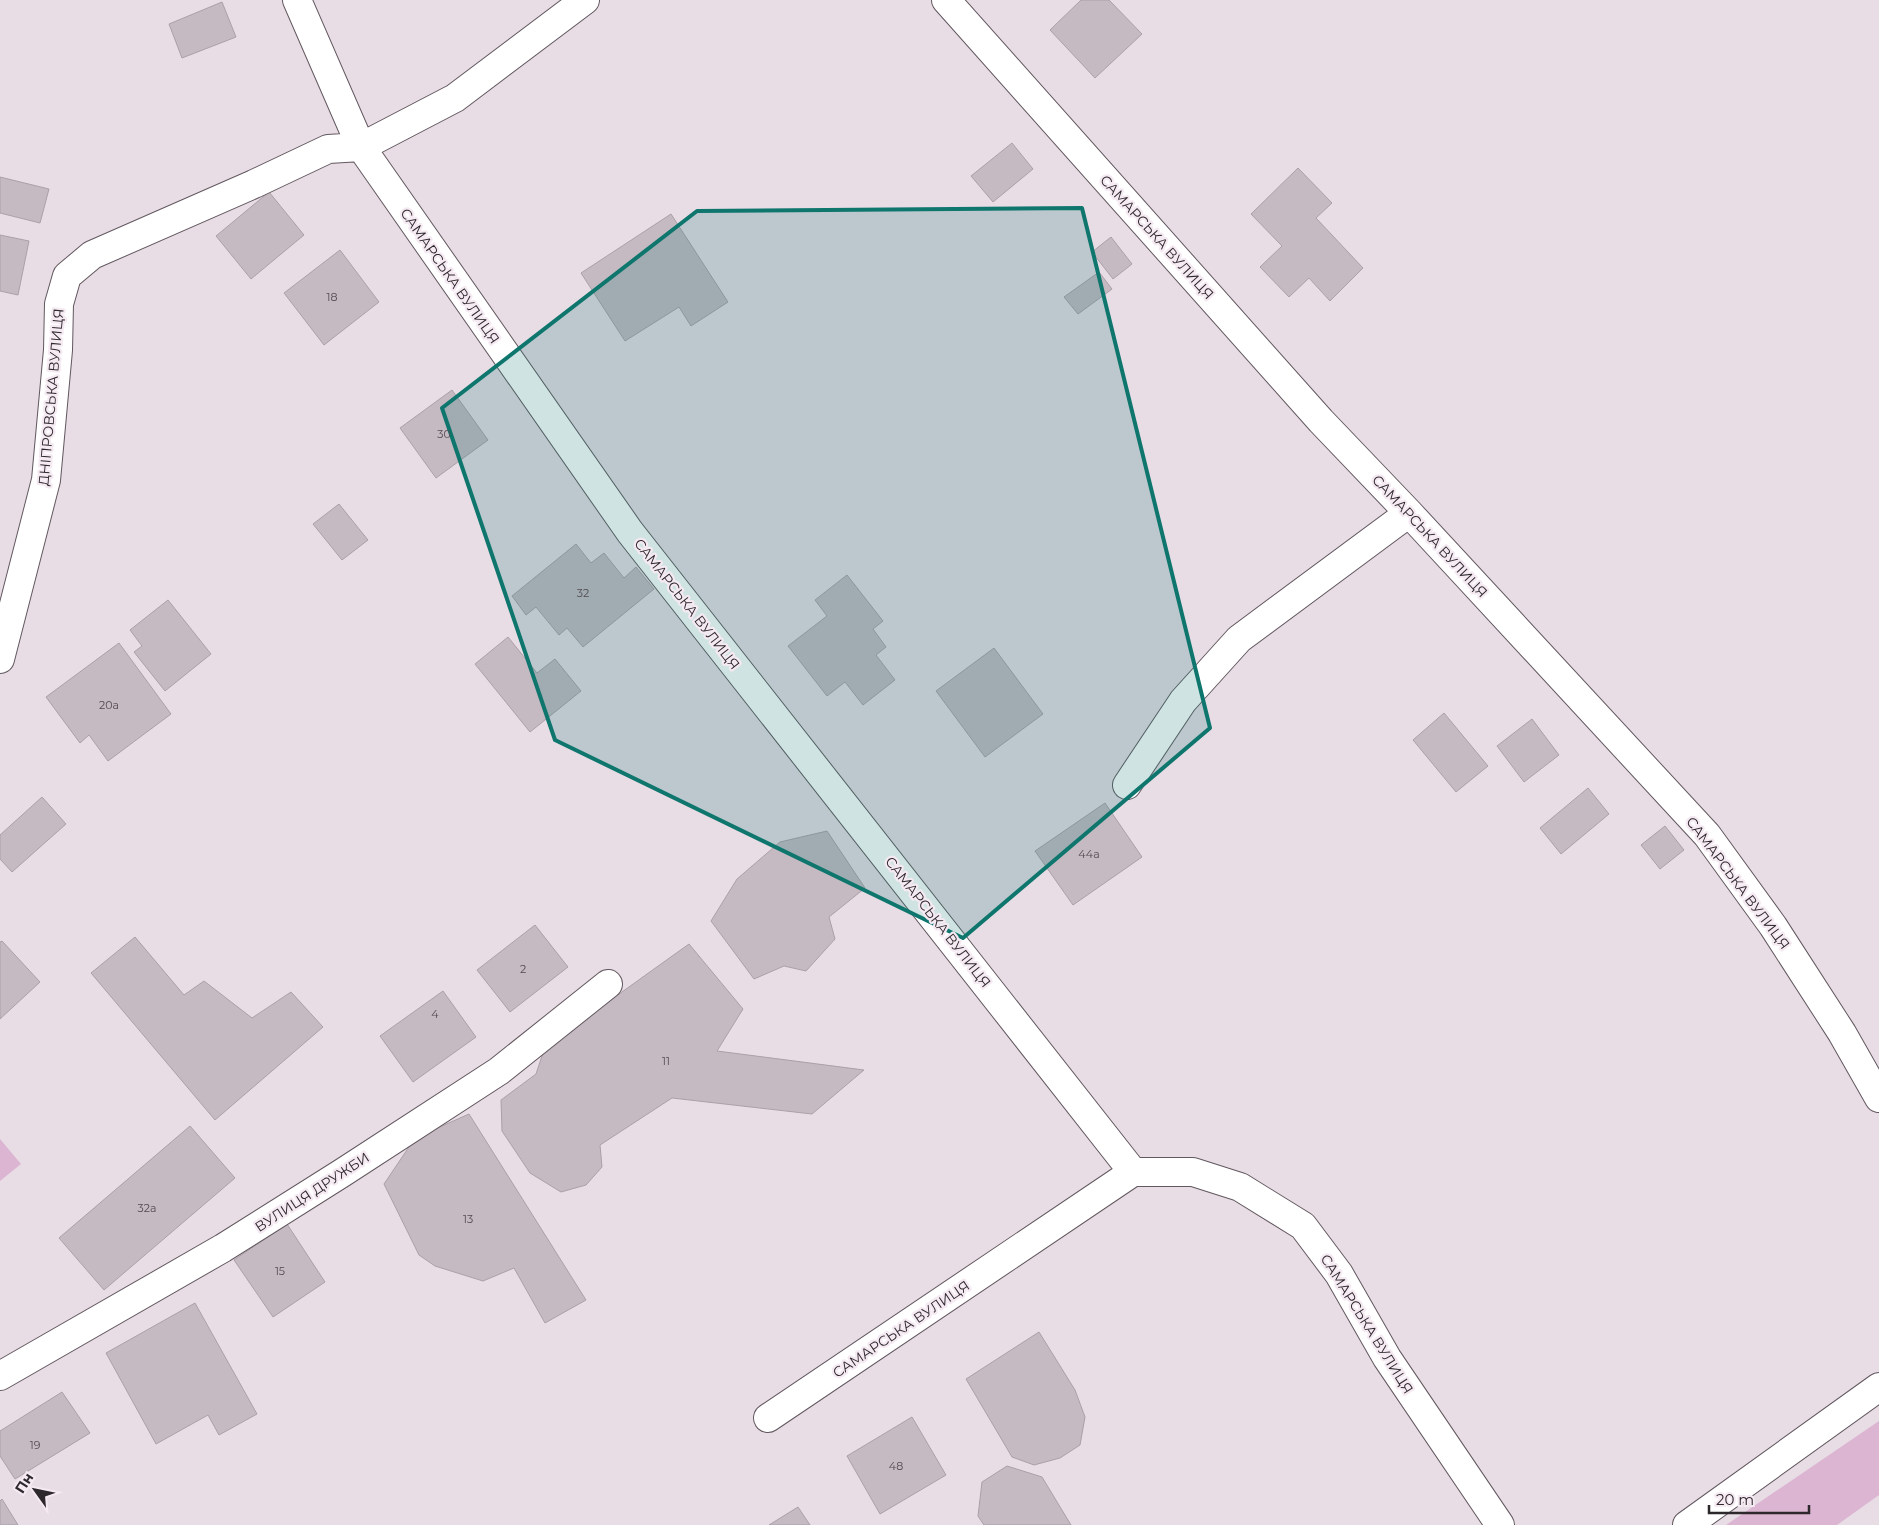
<svg xmlns="http://www.w3.org/2000/svg" width="1879" height="1525" font-family="Montserrat,sans-serif">
	<rect width="100%" height="100%" fill="#e8dce5"/>
	<path fill="#dcb5d3" d="M0 1139 21 1164 0 1181Z
		M1879 1421V1495L1837 1525H1726Z"/>
	<path fill="#c5b9c2" stroke="#aba0a8" d="M1081 0H1109L1142 34 1095 78 1050 30Z
		M222 2 236 37 182 58 169 24Z
		M1012 143 1033 169 993 202 971 176Z
		M1298 168 1332 203 1316 218 1363 268 1330 301 1309 278 1289 297 1260 267 1282 246 1251 214Z
		M0 177 49 189 40 223 0 213Z
		M269 192 304 235 251 279 216 236Z
		M671 214 728 302 691 326 679 307 625 341 581 273Z
		M0 235 29 241 18 295 0 291Z
		M1111 237 1132 264 1113 279 1092 252Z
		M340 250 379 302 324 345 284 293Z
		M1099 272 1112 289 1078 314 1064 297Z
		M452 390 488 440 436 478 400 428Z
		M339 504 368 540 342 560 313 524Z
		M576 544 591 563 604 553 624 578 636 567 654 589 583 647 567 628 559 635 536 607 526 615 512 596Z
		M847 575 883 621 873 629 886 647 876 655 895 680 863 705 845 682 827 696 788 646 827 616 815 600Z
		M168 600 211 654 165 691 134 652 142 646 130 630Z
		M508 637 537 673 555 659 581 691 530 732 475 664Z
		M119 643 171 714 108 761 89 735 80 743 46 697Z
		M994 648 1043 714 985 757 936 691Z
		M1444 713 1488 766 1456 792 1413 740Z
		M1532 719 1559 755 1524 782 1497 746Z
		M1588 788 1609 814 1561 854 1540 828Z
		M42 797 66 824 12 872 0 859V835Z
		M1105 803 1142 857 1073 905 1035 851Z
		M1665 826 1684 850 1660 869 1641 845Z
		M827 831 865 888 829 917 835 939 806 971 784 966 754 979 711 921 737 879 780 842Z
		M535 925 568 967 510 1012 477 970Z
		M135 937 184 995 204 981 252 1018 291 992 323 1027 215 1120 91 973Z
		M2 941 40 982 0 1019V942Z
		M689 944 743 1009 717 1051 864 1070 812 1114 672 1098 600 1145 602 1167 586 1185 561 1192 530 1173 502 1131 501 1100 536 1074 545 1047Z
		M443 991 476 1037 413 1082 380 1036Z
		M469 1114 586 1300 545 1323 514 1268 483 1281 435 1266 419 1255 384 1184 415 1138Z
		M190 1126 235 1178 104 1290 59 1238Z
		M287 1224 325 1282 273 1317 234 1260Z
		M195 1303 257 1414 219 1435 208 1415 156 1444 106 1353Z
		M1039 1332 1075 1390 1085 1417 1080 1445 1060 1458 1034 1465 1012 1457 966 1379Z
		M62 1392 90 1433 15 1479 0 1456V1431Z
		M912 1417 946 1475 880 1514 847 1456Z
		M1007 1466 1042 1477 1071 1525H984L978 1516 982 1482Z
		M2 1499 18 1525H0V1501Z
		M798 1507 810 1525H769Z"/>
	<g fill="none" stroke-linecap="round" stroke-linejoin="round">
		<g stroke="#62585f" stroke-width="30">
			<path id="minor" d="M297 0 361 147 630 532 1133 1172
				M946 0 1321 421 1409 513 1707 835 1773 926 1842 1033 1879 1098
				M0 659 46 480 58 350 59 304 67 276 92 255 254 184 328 149 361 147 455 98 585 0
				M1127 785 1183 701 1239 639 1409 513
				M0 1376 223 1248 342 1173 499 1071 608 984
				M768 1418 1133 1172H1193L1240 1187 1303 1226 1339 1274 1387 1358 1500 1525
				M1687 1525 1879 1387"/>
		</g>
		<use href="#minor" stroke="#fff" stroke-width="28"/>
	</g>
	<path fill="#0f766e" fill-opacity="0.2" stroke="#0f766e" stroke-width="4" stroke-linejoin="round" d="M1082 208 1210 728 963 938 555 740 442 408 697 211Z"/>
	<g text-anchor="middle" stroke-width="4.5" stroke-linejoin="round" paint-order="stroke">
		<g font-size="11" fill="#524c51">
			<text x="332" y="301">18</text>
			<text x="444" y="438">30</text>
			<text x="583" y="597">32</text>
			<text x="109" y="709">20а</text>
			<text x="1089" y="858">44а</text>
			<text x="523" y="973">2</text>
			<text x="435" y="1018">4</text>
			<text x="666" y="1065">11</text>
			<text x="147" y="1212">32а</text>
			<text x="468" y="1223">13</text>
			<text x="280" y="1275">15</text>
			<text x="35" y="1449">19</text>
			<text x="896" y="1470">48</text>
		</g>
		<g font-size="14" fill="#2c282b" stroke="#f5e9f2">
			<text transform="translate(1157 237) rotate(48)" y="5">САМАРСЬКА ВУЛИЦЯ</text>
			<text transform="translate(450 276) rotate(55)" y="5">САМАРСЬКА ВУЛИЦЯ</text>
			<text transform="translate(51 397) rotate(-85)" y="5">ДНІПРОВСЬКА ВУЛИЦЯ</text>
			<text transform="translate(1430 536) rotate(47)" y="5">САМАРСЬКА ВУЛИЦЯ</text>
			<text transform="translate(687 604) rotate(52)" y="5">САМАРСЬКА ВУЛИЦЯ</text>
			<text transform="translate(1738 883) rotate(53)" y="5">САМАРСЬКА ВУЛИЦЯ</text>
			<text transform="translate(938 922) rotate(52)" y="5">САМАРСЬКА ВУЛИЦЯ</text>
			<text transform="translate(312 1192) rotate(-33)" y="5">ВУЛИЦЯ ДРУЖБИ</text>
			<text transform="translate(1367 1324) rotate(58)" y="5">САМАРСЬКА ВУЛИЦЯ</text>
			<text transform="translate(901 1329) rotate(-34)" y="5">САМАРСЬКА ВУЛИЦЯ</text>
		</g>
	</g>
	<g transform="translate(35 1490) rotate(303)" stroke="#f5e9f2" stroke-width="4" paint-order="stroke">
	<path d="M0-4L9 19L0 12L-9 19Z" fill="#2c282b"/>
	<text y="-8" font-size="14" font-weight="bold" text-anchor="middle" fill="#2c282b">Пн</text>
	</g>
	<path d="M1709 1505v8h100v-8" fill="none" stroke="#2c282b" stroke-width="2.5"/>
	<text x="1716" y="1505" font-size="15" fill="#2c282b" stroke="#f5e9f2" stroke-width="4" paint-order="stroke">20 m</text>
</svg>
